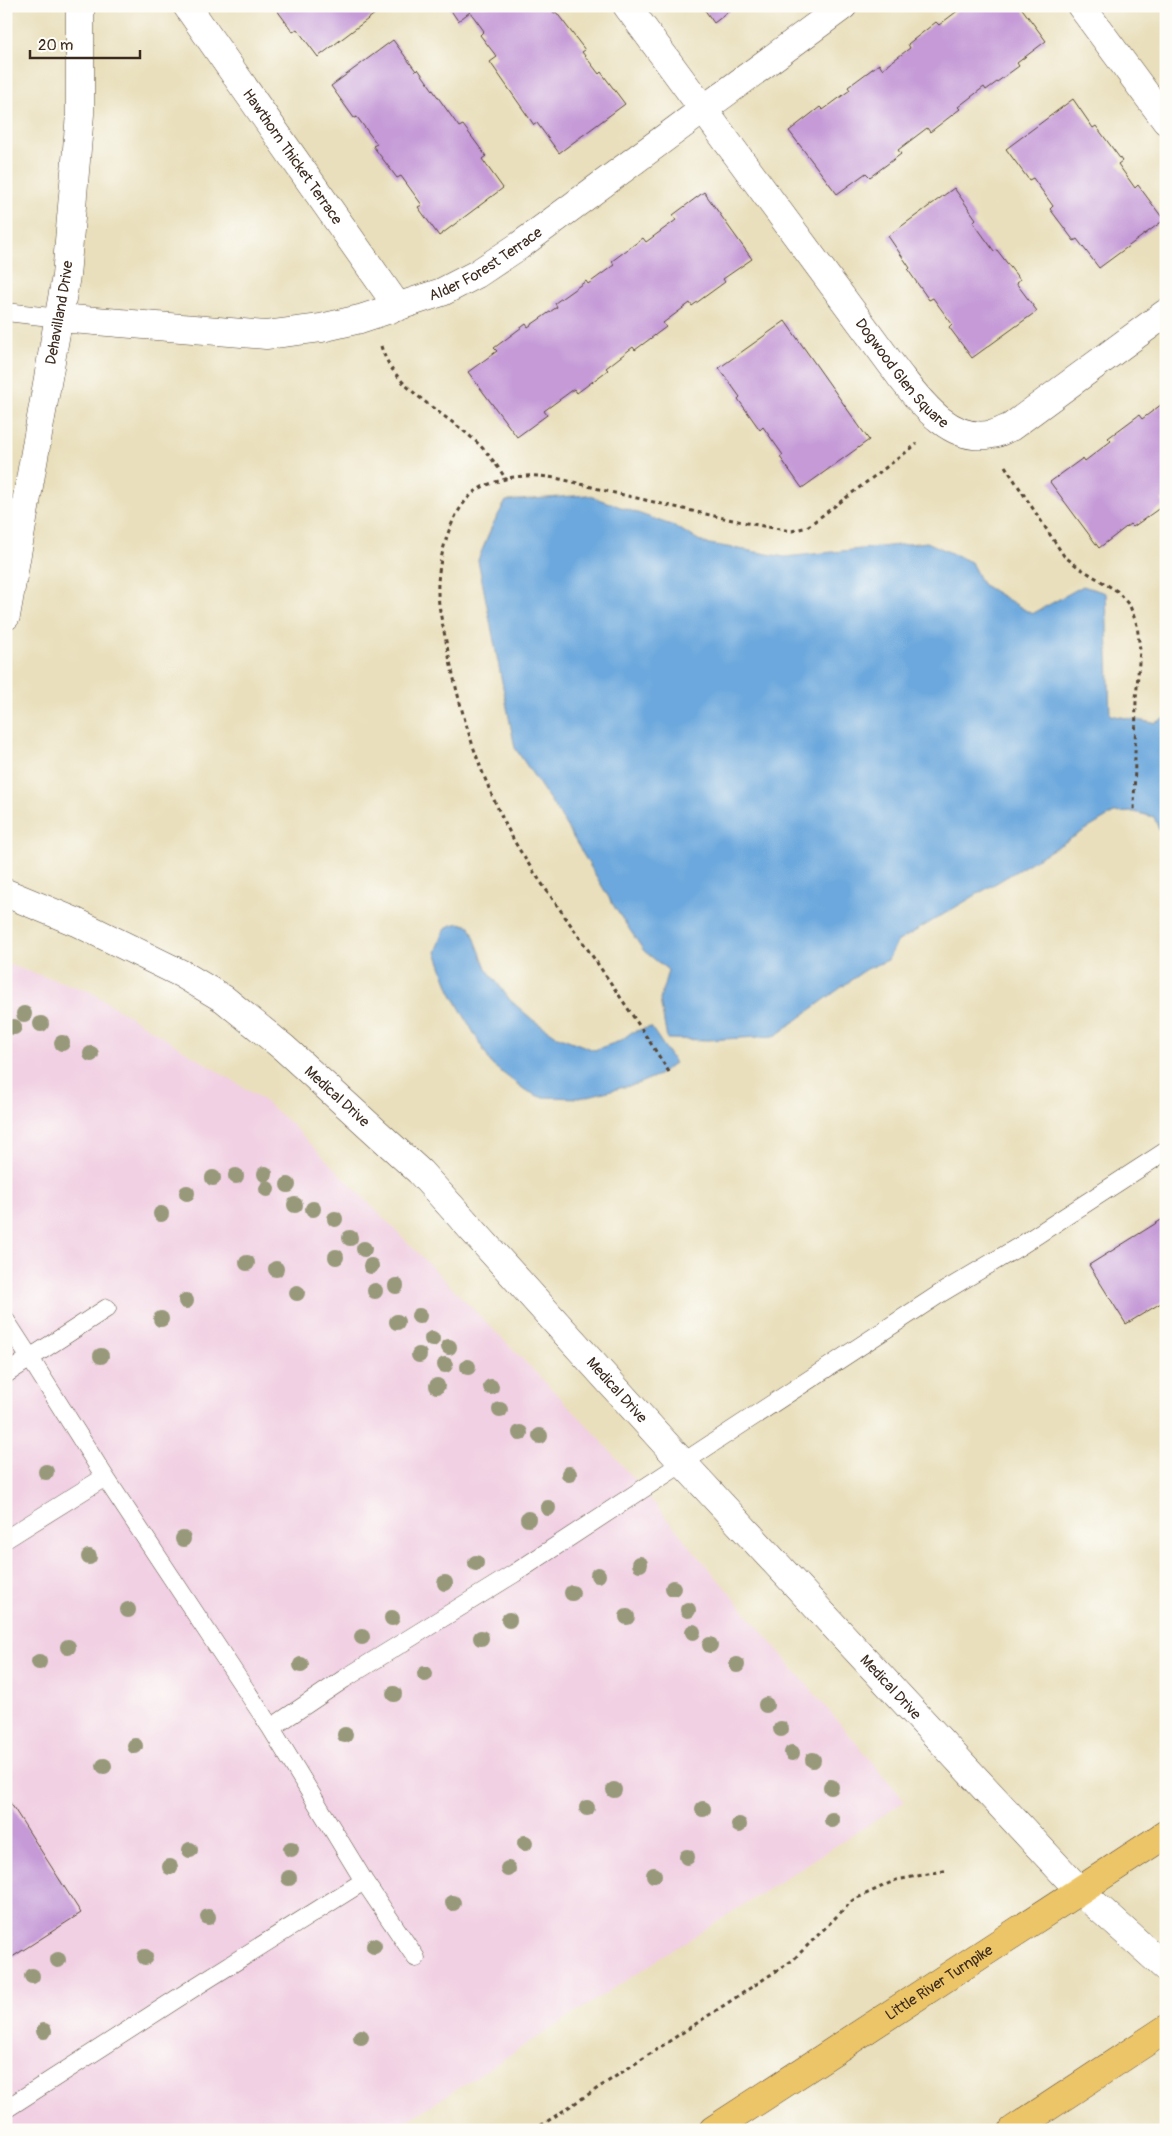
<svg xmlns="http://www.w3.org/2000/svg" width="1172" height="2136" font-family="Pangolin,sans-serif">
	<rect width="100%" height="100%" fill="#fdfcf7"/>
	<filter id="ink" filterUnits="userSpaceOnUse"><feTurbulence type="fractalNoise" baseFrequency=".02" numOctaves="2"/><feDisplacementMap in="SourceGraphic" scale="10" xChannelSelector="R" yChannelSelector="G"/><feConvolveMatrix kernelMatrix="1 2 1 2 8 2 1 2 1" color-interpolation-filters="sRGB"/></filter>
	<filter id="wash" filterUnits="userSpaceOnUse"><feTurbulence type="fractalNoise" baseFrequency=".0096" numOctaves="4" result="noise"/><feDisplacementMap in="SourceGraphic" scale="20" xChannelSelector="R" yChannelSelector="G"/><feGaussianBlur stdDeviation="1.12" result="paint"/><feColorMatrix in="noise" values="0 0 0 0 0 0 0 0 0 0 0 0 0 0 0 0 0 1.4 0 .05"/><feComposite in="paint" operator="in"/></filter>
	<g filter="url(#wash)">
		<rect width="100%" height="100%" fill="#e9dfbc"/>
		<path fill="#f1d0e3" d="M6 964 89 991 262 1099 290 1123 593 1431 905 1801 393 2130H6Z"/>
		<path fill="#6ca8dd" stroke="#54697e" d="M587 495 674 526 704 543 785 557 927 542 971 562 982 584 1032 614 1083 586 1106 593 1110 715 1154 723 1166 718V847L1154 817 1134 812 1114 813 897 942 888 960 865 970 775 1036 708 1040 667 1039 660 1000 668 970 644 951 615 908 558 812 515 748 478 560 493 524 506 501Z
			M459 923 470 926 486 968 510 1000 533 1020 555 1035 594 1050 620 1041 632 1032 651 1027 675 1063 659 1075 637 1084 580 1098 540 1097 525 1090 492 1065 450 991 436 952 444 931 449 926Z"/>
		<g id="blocks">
			<path fill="#c59ad7" d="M274 6H371L376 13 318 57 297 29 293 32Z
				M448 6H549L554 13 556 12 585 50 582 52 599 74 601 72 625 104 559 153 537 123 534 125 490 62 497 57 480 35 484 31 470 12 458 21Z
				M702 6H736L714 23Z
				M964 6H1020L1046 41 1017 63 1019 66 986 90 984 87 958 107 960 109 930 132 927 128 898 150 901 154 870 177 866 173 837 194 789 131 820 107 823 110 850 90 848 87 879 64 882 69 910 48 908 44 936 22 939 25Z
				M393 40 416 71 418 69 459 127 463 125 486 156 482 159 503 188 439 236 418 207 422 205 401 176 397 178 373 146 377 144 357 117 354 118 331 86Z
				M1073 99 1093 128 1096 126 1122 161 1118 164 1135 188 1138 185 1164 220 1099 268 1077 239 1074 241 1050 209 1053 206 1033 178 1029 180 1006 149Z
				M954 188 976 219 973 222 994 251 997 250 1020 280 1016 283 1037 311 972 358 949 327 952 324 933 298 929 300 908 270 910 268 888 236Z
				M704 192 752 259 723 279 725 282 692 306 690 303 663 323 666 327 635 350 633 347 606 368 608 370 577 393 574 389 544 411 547 415 517 437 468 372 497 351 494 348 526 324 528 327 557 307 555 303 586 281 588 284 614 265 612 261 643 238 646 242 676 220 673 215Z
				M785 321 869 440 802 488 780 457 783 455 763 427 760 430 738 399 740 397 719 368Z
				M1166 401V497L1161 501 1164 505 1133 527 1130 524 1099 548 1050 482 1083 458 1085 461 1111 441 1108 438 1139 415 1142 419Z
				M1166 1217V1300L1126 1324 1089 1265Z
				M6 1796 81 1913 6 1961Z"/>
		</g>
	</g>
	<g filter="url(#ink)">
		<use href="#blocks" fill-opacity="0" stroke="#554536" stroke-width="1"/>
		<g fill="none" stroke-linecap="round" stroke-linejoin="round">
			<g stroke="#554536" stroke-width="19">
				<path id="service" d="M6 312 59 318
					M107 1308 30 1358 105 1477 271 1728 364 1881 416 1958
					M6 1321 30 1358 6 1374
					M6 1539 105 1477
					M271 1728 344 1679 515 1573 941 1293 1020 1246 1166 1151
					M6 2109 195 1987 364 1881"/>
			</g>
			<g stroke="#554536" stroke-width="29">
				<g id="minor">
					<path id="s1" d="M187 6 398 307"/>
					<path id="s2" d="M627 6 900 376C922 404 952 444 993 434 999 433 1005 429 1011 427L1166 313"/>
					<path d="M1081 6 1166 121"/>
					<path id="s3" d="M59 318 266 335 321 328 360 319 442 292 477 274 519 246 843 6"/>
					<path id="s4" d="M6 616 66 276 80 114V6"/>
				</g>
			</g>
			<g stroke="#554536" stroke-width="29">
				<g id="tertiary">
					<path id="s5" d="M6 893 76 922 182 974 224 999 284 1048 420 1172 682 1462 1079 1890 1166 1968"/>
				</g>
			</g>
			<g stroke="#554536" stroke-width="29">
				<g id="trunk">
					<path id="s6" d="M713 2130 1166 1834"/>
					<path d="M1013 2130 1166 2029"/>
				</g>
			</g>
			<path stroke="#554536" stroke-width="3" stroke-dasharray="4 4" stroke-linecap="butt" d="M381 346C393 388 442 411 472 438 486 450 496 464 506 479
				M1005 466 1064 556 1078 567 1117 591 1130 606 1137 625 1140 650 1136 699 1134 812
				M669 1072C637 1021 603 971 568 921 551 896 532 871 516 844 481 781 459 711 446 641 442 622 437 602 438 583 440 552 451 509 477 490 486 484 499 481 509 478 548 470 582 486 619 494 677 507 734 522 792 531L807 527 917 444
				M534 2130 793 1960 853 1900 896 1880 949 1870"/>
			<use href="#service" stroke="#fff" stroke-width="18"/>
			<use href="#minor" stroke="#fff" stroke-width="28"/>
			<use href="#tertiary" stroke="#fff" stroke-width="28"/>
			<use href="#trunk" stroke="#edc569" stroke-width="28"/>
		</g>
		<g fill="#97997a">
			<circle cx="24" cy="1014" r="8"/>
			<circle cx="41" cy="1024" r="8"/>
			<circle cx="14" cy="1027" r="8"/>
			<circle cx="62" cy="1043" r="8"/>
			<circle cx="91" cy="1054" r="8"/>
			<circle cx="265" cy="1174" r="8"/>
			<circle cx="236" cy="1176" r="8"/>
			<circle cx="213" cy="1178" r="8"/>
			<circle cx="288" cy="1185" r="8"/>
			<circle cx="267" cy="1189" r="8"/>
			<circle cx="187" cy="1193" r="8"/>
			<circle cx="295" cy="1205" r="8"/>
			<circle cx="313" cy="1209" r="8"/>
			<circle cx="161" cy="1214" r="8"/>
			<circle cx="335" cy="1219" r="8"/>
			<circle cx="350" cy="1238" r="8"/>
			<circle cx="364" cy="1249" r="8"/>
			<circle cx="336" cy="1257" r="8"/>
			<circle cx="247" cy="1263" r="8"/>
			<circle cx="371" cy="1266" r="8"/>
			<circle cx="276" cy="1269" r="8"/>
			<circle cx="396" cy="1286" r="8"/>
			<circle cx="375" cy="1291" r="8"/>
			<circle cx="297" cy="1293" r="8"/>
			<circle cx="186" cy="1301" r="8"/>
			<circle cx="419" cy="1316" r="8"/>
			<circle cx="161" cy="1319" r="8"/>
			<circle cx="397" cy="1322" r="8"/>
			<circle cx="432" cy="1339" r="8"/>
			<circle cx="449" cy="1347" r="8"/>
			<circle cx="419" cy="1355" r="8"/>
			<circle cx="101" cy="1356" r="8"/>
			<circle cx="445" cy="1365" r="8"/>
			<circle cx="468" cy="1367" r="8"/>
			<circle cx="437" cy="1386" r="8"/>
			<circle cx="491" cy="1387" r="8"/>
			<circle cx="500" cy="1410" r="8"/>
			<circle cx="520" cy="1433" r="8"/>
			<circle cx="540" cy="1436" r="8"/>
			<circle cx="46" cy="1472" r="8"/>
			<circle cx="569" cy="1474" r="8"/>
			<circle cx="548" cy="1508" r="8"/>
			<circle cx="528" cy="1519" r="8"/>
			<circle cx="183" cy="1539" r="8"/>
			<circle cx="89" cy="1557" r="8"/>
			<circle cx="476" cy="1563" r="8"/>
			<circle cx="640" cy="1564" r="8"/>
			<circle cx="598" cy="1575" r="8"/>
			<circle cx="445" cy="1583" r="8"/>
			<circle cx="673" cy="1588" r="8"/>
			<circle cx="572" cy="1593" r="8"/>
			<circle cx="128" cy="1610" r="8"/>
			<circle cx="688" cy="1610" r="8"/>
			<circle cx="627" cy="1617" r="8"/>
			<circle cx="392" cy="1618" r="8"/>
			<circle cx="509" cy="1620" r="8"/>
			<circle cx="693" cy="1632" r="8"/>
			<circle cx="362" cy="1637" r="8"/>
			<circle cx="481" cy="1638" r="8"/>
			<circle cx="710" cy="1645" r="8"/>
			<circle cx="68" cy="1647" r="8"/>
			<circle cx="39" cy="1662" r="8"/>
			<circle cx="301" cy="1665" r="8"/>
			<circle cx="737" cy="1665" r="8"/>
			<circle cx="425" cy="1674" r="8"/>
			<circle cx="394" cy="1694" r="8"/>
			<circle cx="766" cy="1705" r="8"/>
			<circle cx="781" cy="1729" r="8"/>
			<circle cx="345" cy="1735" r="8"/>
			<circle cx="135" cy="1746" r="8"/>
			<circle cx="792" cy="1753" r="8"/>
			<circle cx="813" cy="1760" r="8"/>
			<circle cx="104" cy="1766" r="8"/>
			<circle cx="831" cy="1787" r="8"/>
			<circle cx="614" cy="1790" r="8"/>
			<circle cx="587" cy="1808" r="8"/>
			<circle cx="703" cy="1809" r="8"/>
			<circle cx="832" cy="1820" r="8"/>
			<circle cx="739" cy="1825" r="8"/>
			<circle cx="525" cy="1843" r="8"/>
			<circle cx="291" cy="1849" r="8"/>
			<circle cx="190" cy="1850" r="8"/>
			<circle cx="687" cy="1857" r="8"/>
			<circle cx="170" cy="1867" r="8"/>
			<circle cx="508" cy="1869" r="8"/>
			<circle cx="654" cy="1875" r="8"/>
			<circle cx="289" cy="1878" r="8"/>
			<circle cx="453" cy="1903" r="8"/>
			<circle cx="208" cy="1917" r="8"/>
			<circle cx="374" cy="1946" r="8"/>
			<circle cx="145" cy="1957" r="8"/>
			<circle cx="58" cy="1960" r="8"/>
			<circle cx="32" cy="1976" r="8"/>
			<circle cx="44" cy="2031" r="8"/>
			<circle cx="361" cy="2037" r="8"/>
		</g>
	</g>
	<g text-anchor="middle" stroke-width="5" stroke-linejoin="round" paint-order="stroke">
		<g font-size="15" fill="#3b2a1e" stroke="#fdfcf7">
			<text dy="5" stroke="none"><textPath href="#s1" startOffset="184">Hawthorn Thicket Terrace</textPath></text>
			<text dy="5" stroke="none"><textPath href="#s3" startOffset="441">Alder Forest Terrace</textPath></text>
			<text dy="5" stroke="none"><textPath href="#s4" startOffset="308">Dehavilland Drive</textPath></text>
			<text dy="5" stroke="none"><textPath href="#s2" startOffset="459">Dogwood Glen Square</textPath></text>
			<text dy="5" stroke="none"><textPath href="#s5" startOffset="392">Medical Drive</textPath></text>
			<text dy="5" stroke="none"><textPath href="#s5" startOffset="798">Medical Drive</textPath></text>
			<text dy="5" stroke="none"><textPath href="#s5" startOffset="1202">Medical Drive</textPath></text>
			<text dy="5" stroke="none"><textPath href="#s6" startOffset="270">Little River Turnpike</textPath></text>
		</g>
	</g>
	<rect width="1172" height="2136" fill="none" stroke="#fdfcf7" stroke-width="25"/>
	<path d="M30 50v8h110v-8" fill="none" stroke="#3b2a1e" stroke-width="2.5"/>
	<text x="38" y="50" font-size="15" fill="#3b2a1e" stroke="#fdfcf7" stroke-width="4" paint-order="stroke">20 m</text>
</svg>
